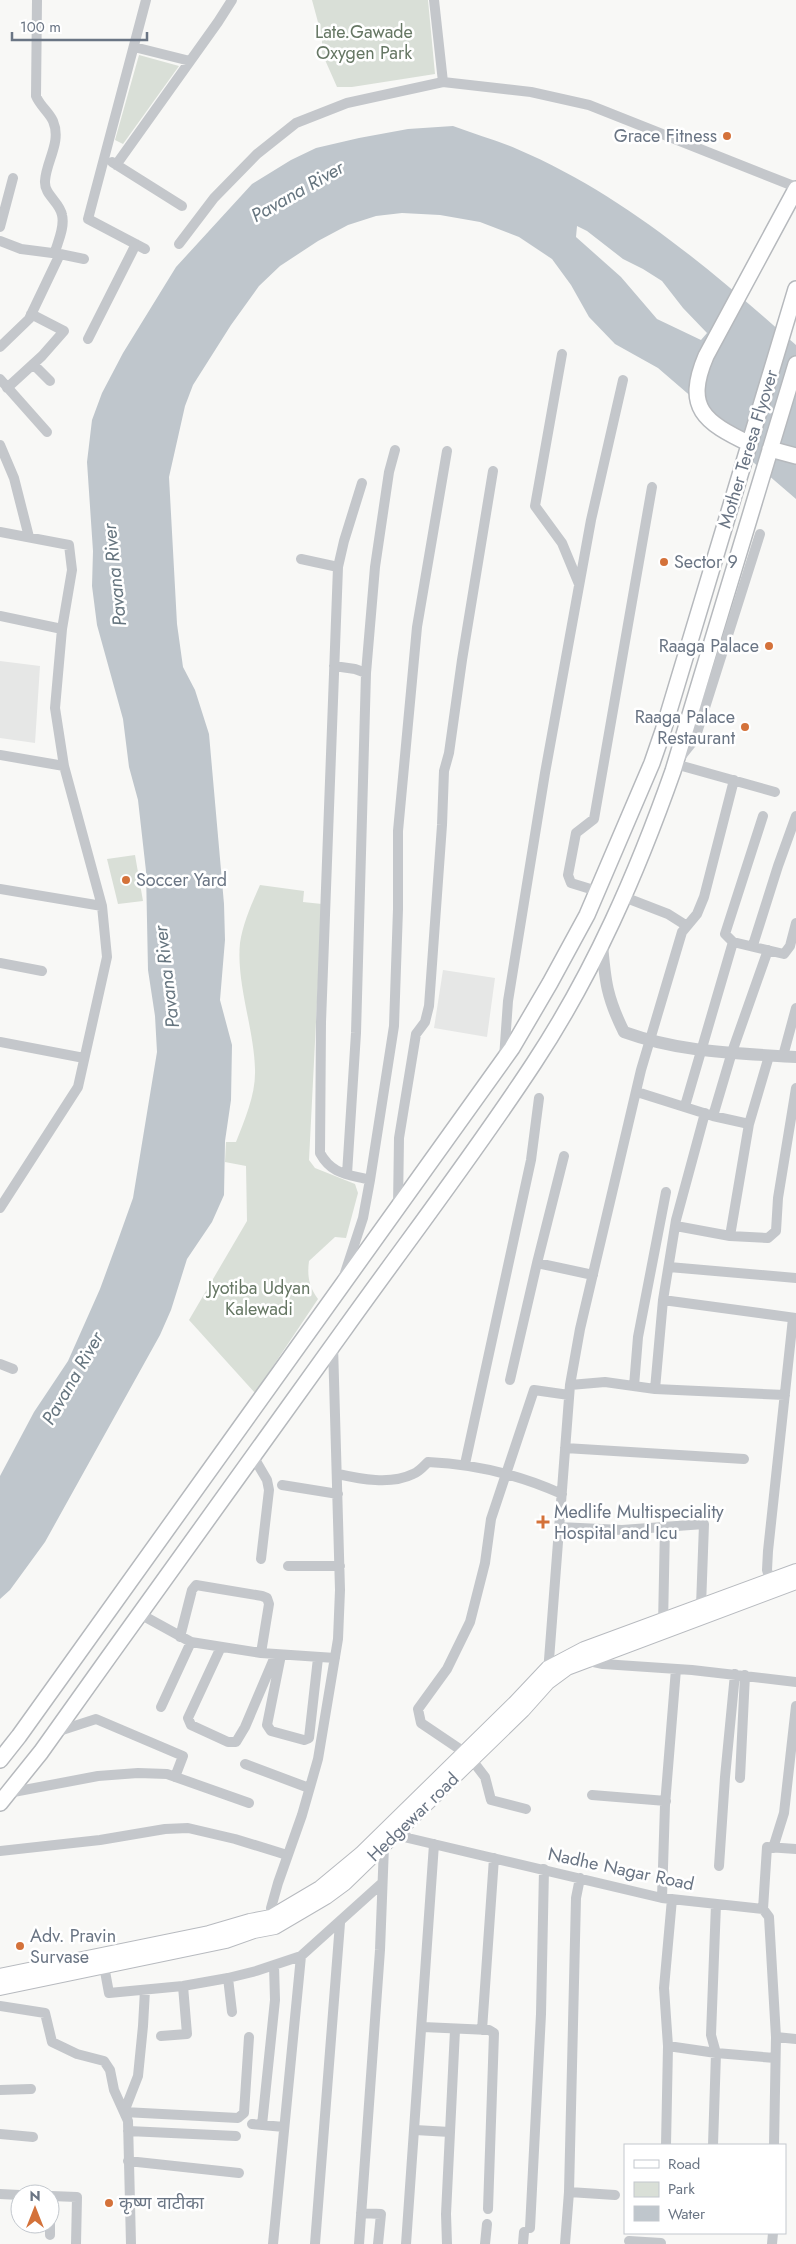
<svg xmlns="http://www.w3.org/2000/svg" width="796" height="2244" font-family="Jost,'Noto Sans Devanagari',sans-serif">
	<rect width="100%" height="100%" fill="#f8f8f6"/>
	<path fill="#e6e7e6" d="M0 661 40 666 35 743 0 738Z
		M443 970 495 978 487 1037 434 1028Z"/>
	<path fill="#d9dfd7" d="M312 0H428L435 74 352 87H337L322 53V37Z
		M139 55 179 66 123 144 115 140Z
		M135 855 143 901 118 904 107 859Z
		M260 885 304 891 303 902 322 904 309 1160 315 1168 355 1184 358 1193 346 1238 335 1237 309 1261C307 1276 309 1287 318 1299L255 1393 189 1320 247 1221 246 1166 225 1162 226 1142H236C245 1119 256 1094 255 1069 254 1029 236 982 240 943 243 923 252 903 260 885Z"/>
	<path fill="#bfc6cc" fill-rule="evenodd" d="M453 126C474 134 496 140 517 149 623 194 711 270 796 345V499L747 457 694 399 658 368 615 344 589 317 571 285 552 259 519 237 480 222 440 215 402 213 376 216 348 225 318 241 280 266 259 286 231 325 193 385 185 406 169 477 177 624 183 667 195 690 209 734 224 904 225 940 220 1000 232 1045 231 1100 225 1141 224 1195 212 1222 187 1259 171 1310 160 1335 45 1542 10 1590 0 1599V1476L34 1412 68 1361 100 1289 118 1240 133 1198 157 1052 155 1016 148 970 146 871 138 800 129 767 123 719 97 625 92 586 93 551 87 462 92 420 102 393 123 353 176 267 252 184 291 160 316 148 359 138 408 129ZM577 226 587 231 623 259 643 269 662 281 683 308 707 333 701 340 657 319 621 277 576 237Z"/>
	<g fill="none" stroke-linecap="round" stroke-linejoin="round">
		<g stroke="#b7babf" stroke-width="16">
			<path id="secondary" d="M0 1976 209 1933 250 1921 271 1917 320 1888 361 1854 515 1703 548 1668 584 1649 796 1571
				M0 1988 226 1941 254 1931 275 1927 326 1897 345 1883 523 1710 548 1682 567 1668 796 1582"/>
		</g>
		<g stroke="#b6b9bd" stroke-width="18">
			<path id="primary" d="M750 444C704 422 684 408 706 356L796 189
				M770 449 796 456
				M0 1760 19 1736 512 1048 550 983 587 915 652 763 663 731 796 289
				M0 1803 41 1752C142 1610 244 1469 346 1327 409 1239 475 1153 534 1063 594 972 637 873 673 771L796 364"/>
		</g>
		<path stroke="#c4c7cb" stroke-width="10" d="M37 0 36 96C40 106 49 112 53 121 62 142 46 161 45 181 44 195 60 202 62 215 65 227 58 241 55 252
			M434 0 443 82
			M134 47 190 61
			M112 162 182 206
			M116 165 218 22 232 0
			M0 227 13 178
			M0 241 21 249 60 254 29 319 0 347
			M179 244 214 198 257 154 296 123 347 103 443 82 531 92 589 105 796 187
			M145 249 88 219 146 0
			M60 254 84 259
			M88 339 136 244
			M562 354 535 506 562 543 579 584
			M33 364 50 381
			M0 379 47 432
			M7 388 42 356 64 331 31 314
			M0 445 14 478 29 537
			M0 532 69 545 72 570 62 629 55 708 64 766 102 906 107 957 78 1087 0 1208
			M760 534 695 739 675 764 775 792
			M301 559 338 567
			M0 616 62 629
			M334 666 355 669 366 673
			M0 755 64 766
			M763 816 725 934 733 942 784 954 790 946 796 923
			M0 889 102 906
			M597 891 571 883 568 875 576 833 594 819 652 487
			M624 897 668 914 687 926
			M753 945 778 866 796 816
			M0 963 42 971
			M0 1042 84 1058
			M783 1056 796 1008
			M504 1058 508 1001 545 773 591 520 623 380
			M637 1092 713 1116 749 1124
			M685 1106 733 942
			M713 1116 732 1052 768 950
			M564 1156 537 1263 593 1275
			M347 1174 356 1033 366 673 375 567 389 472 395 450
			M370 1180 394 1026 398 909V831L417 627 447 451
			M398 1206 399 1138 416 1034 425 1022 429 1006 442 825 444 771 449 753 462 660 493 471
			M676 1226 730 1236 768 1238 776 1231 778 1198 796 1088
			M730 1236 749 1124 769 1056
			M669 1267 796 1278
			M343 1279 363 1218 370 1180C348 1174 332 1175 320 1153L321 1022 338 567 344 541 362 483
			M663 1300 796 1318
			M0 1364 13 1369
			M510 1380 537 1263
			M570 1385 605 1382 655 1389 785 1395
			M634 1386 638 1337 666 1192
			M655 1389 663 1300 676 1220 705 1113
			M565 1448 744 1459
			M253 1456 267 1480 269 1490 261 1559
			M465 1464 531 1160 539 1098
			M338 1474C360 1479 391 1485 413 1474 419 1472 424 1466 428 1462 475 1464 520 1475 562 1494
			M282 1485 338 1494
			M559 1527 622 1530 704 1524 701 1606
			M288 1566H340
			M772 1586 767 1570 768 1551 793 1318
			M140 1614 191 1642 261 1653 335 1658
			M663 1625 665 1526
			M180 1637 192 1590 196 1585 262 1596 267 1598 269 1604 261 1653
			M221 1647 188 1718 191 1725 228 1742H236L245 1727 276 1654
			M281 1655 267 1725 271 1731 304 1740 309 1738 318 1658
			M588 1658 589 1661 603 1664 692 1670 796 1682
			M548 1673 570 1385 580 1329 641 1070 682 932 697 914 704 897 734 780
			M161 1707 191 1642
			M56 1732 96 1719 183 1756 175 1777
			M464 1752 421 1723 418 1709 447 1669 470 1622 485 1563 491 1519 534 1390 569 1395
			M472 1760 485 1777 491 1800 526 1809
			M245 1764 309 1788
			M740 1778 745 1675
			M8 1793 98 1776 138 1773 167 1774 249 1803
			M592 1795 666 1801
			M395 1826 408 1838 662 1898 763 1909 769 1917 776 2037 774 2145
			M773 1848 784 1813 796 1706
			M0 1851 100 1840 165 1829 188 1828 235 1839 287 1855
			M719 1866 725 1777 735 1674
			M662 1898 665 1805 676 1669
			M763 1909 767 1847 796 1849
			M273 1921 271 1908 278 1883 302 1815 318 1759 338 1639 340 1590 333 1345
			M104 1966 109 1993 183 1986 228 1978 256 1971 301 1956 381 1884
			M228 1978 232 2012
			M145 1990 143 2026 138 2076 124 2112 238 2118 244 2113 249 2037
			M0 2006 45 2013 52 2042 77 2054 104 2061 110 2070 114 2090 128 2121 131 2244
			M423 2027 489 2030 494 2033 488 2209
			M482 2030 494 1858
			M161 2036 187 2034 183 1986
			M776 2037 796 2039
			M668 2046 716 2053 775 2058
			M0 2090 31 2089
			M252 2124 284 2127
			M262 2125 275 2000 274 1965
			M415 2130 450 2132
			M128 2131 236 2136
			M0 2134 33 2137
			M666 2145 668 2046 664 1988 672 1899
			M713 2145 716 2053 711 2035 716 1904
			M128 2161 239 2173
			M569 2192 615 2195
			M0 2194 20 2195
			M51 2196 77 2197 76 2244
			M361 2213 381 2214 378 2244
			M530 2228 541 2014 544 1869
			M50 2235V2196
			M629 2241 661 2243
			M273 2244 301 1956
			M315 2244 340 1923
			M359 2244 380 1950 384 1846
			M406 2244 434 1844
			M447 2244 446 2214 455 2030
			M485 2244 487 2224
			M523 2244 524 2232
			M565 2244 569 2192 576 1898 580 1878
			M772 2244 773 2233"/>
		<path stroke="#c4c7cb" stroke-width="12" d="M602 944C605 981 607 998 624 1032 682 1053 736 1053 796 1057"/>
		<use href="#secondary" stroke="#fff" stroke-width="14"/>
		<use href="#primary" stroke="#fff" stroke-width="15"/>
	</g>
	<g fill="#d4723a" stroke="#fff" stroke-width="2">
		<circle cx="727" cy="136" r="5"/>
		<circle cx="664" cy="562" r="5"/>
		<circle cx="769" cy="646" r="5"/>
		<circle cx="745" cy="727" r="5"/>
		<circle cx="126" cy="880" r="5"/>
		<path d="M540.5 1514.5h5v5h5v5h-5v5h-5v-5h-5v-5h5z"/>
		<circle cx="20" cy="1946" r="5"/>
		<circle cx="109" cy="2203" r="5"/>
	</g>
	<g text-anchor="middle" stroke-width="5" stroke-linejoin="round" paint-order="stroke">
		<g font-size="18" fill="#667764" stroke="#fff">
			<text x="364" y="38">Late.Gawade<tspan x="364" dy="21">Oxygen Park</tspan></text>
			<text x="259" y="1294">Jyotiba Udyan<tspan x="259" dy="21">Kalewadi</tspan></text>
		</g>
		<g font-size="18" fill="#6a7584" stroke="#fff" text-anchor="start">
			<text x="717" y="142" text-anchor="end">Grace Fitness</text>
			<text x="674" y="568">Sector 9</text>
			<text x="759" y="652" text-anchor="end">Raaga Palace</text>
			<text x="735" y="723" text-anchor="end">Raaga Palace<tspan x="735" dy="21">Restaurant</tspan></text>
			<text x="136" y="886">Soccer Yard</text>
			<text x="554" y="1518">Medlife Multispeciality<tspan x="554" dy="21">Hospital and Icu</tspan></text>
			<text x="30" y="1942">Adv. Pravin<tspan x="30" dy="21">Survase</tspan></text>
			<text x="119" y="2209">कृष्ण वाटीका</text>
		</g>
		<g font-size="18" fill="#6a7584" stroke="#fff">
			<text transform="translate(748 449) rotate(-73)" y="6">Mother Teresa Flyover</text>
			<text transform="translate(413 1817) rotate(-44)" y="6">Hedgewar road</text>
			<text transform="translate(621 1869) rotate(12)" y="6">Nadhe Nagar Road</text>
		</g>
		<g font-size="19" font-style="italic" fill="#66757f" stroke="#fff">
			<text transform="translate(297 191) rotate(-30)" y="7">Pavana River</text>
			<text transform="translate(114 575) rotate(-96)" y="7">Pavana River</text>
			<text transform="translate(166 977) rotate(-97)" y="7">Pavana River</text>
			<text transform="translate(72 1378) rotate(-60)" y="7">Pavana River</text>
		</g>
	</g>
	<rect x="624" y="2144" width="162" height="90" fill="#ffffff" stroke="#c3c8ce"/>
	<rect x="634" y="2160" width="25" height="8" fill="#ffffff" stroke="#c3c8ce"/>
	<text x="668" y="2169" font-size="15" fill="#6a7584">Road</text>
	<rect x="634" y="2182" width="25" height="15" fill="#d9dfd7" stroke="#c3c8ce"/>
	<text x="668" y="2194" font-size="15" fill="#6a7584">Park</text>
	<rect x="634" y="2206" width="25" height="15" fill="#bfc6cc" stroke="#c3c8ce"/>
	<text x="668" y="2219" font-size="15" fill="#6a7584">Water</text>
	<g transform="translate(35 2209)"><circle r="24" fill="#ffffff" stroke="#c3c8ce"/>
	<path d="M0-4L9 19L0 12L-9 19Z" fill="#d4723a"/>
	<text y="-8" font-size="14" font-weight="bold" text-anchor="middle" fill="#6a7584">N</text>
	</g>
	<path d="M12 32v8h135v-8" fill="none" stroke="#6a7584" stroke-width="2.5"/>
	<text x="20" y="32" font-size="15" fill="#6a7584" stroke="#ffffff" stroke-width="4" paint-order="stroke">100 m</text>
</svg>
